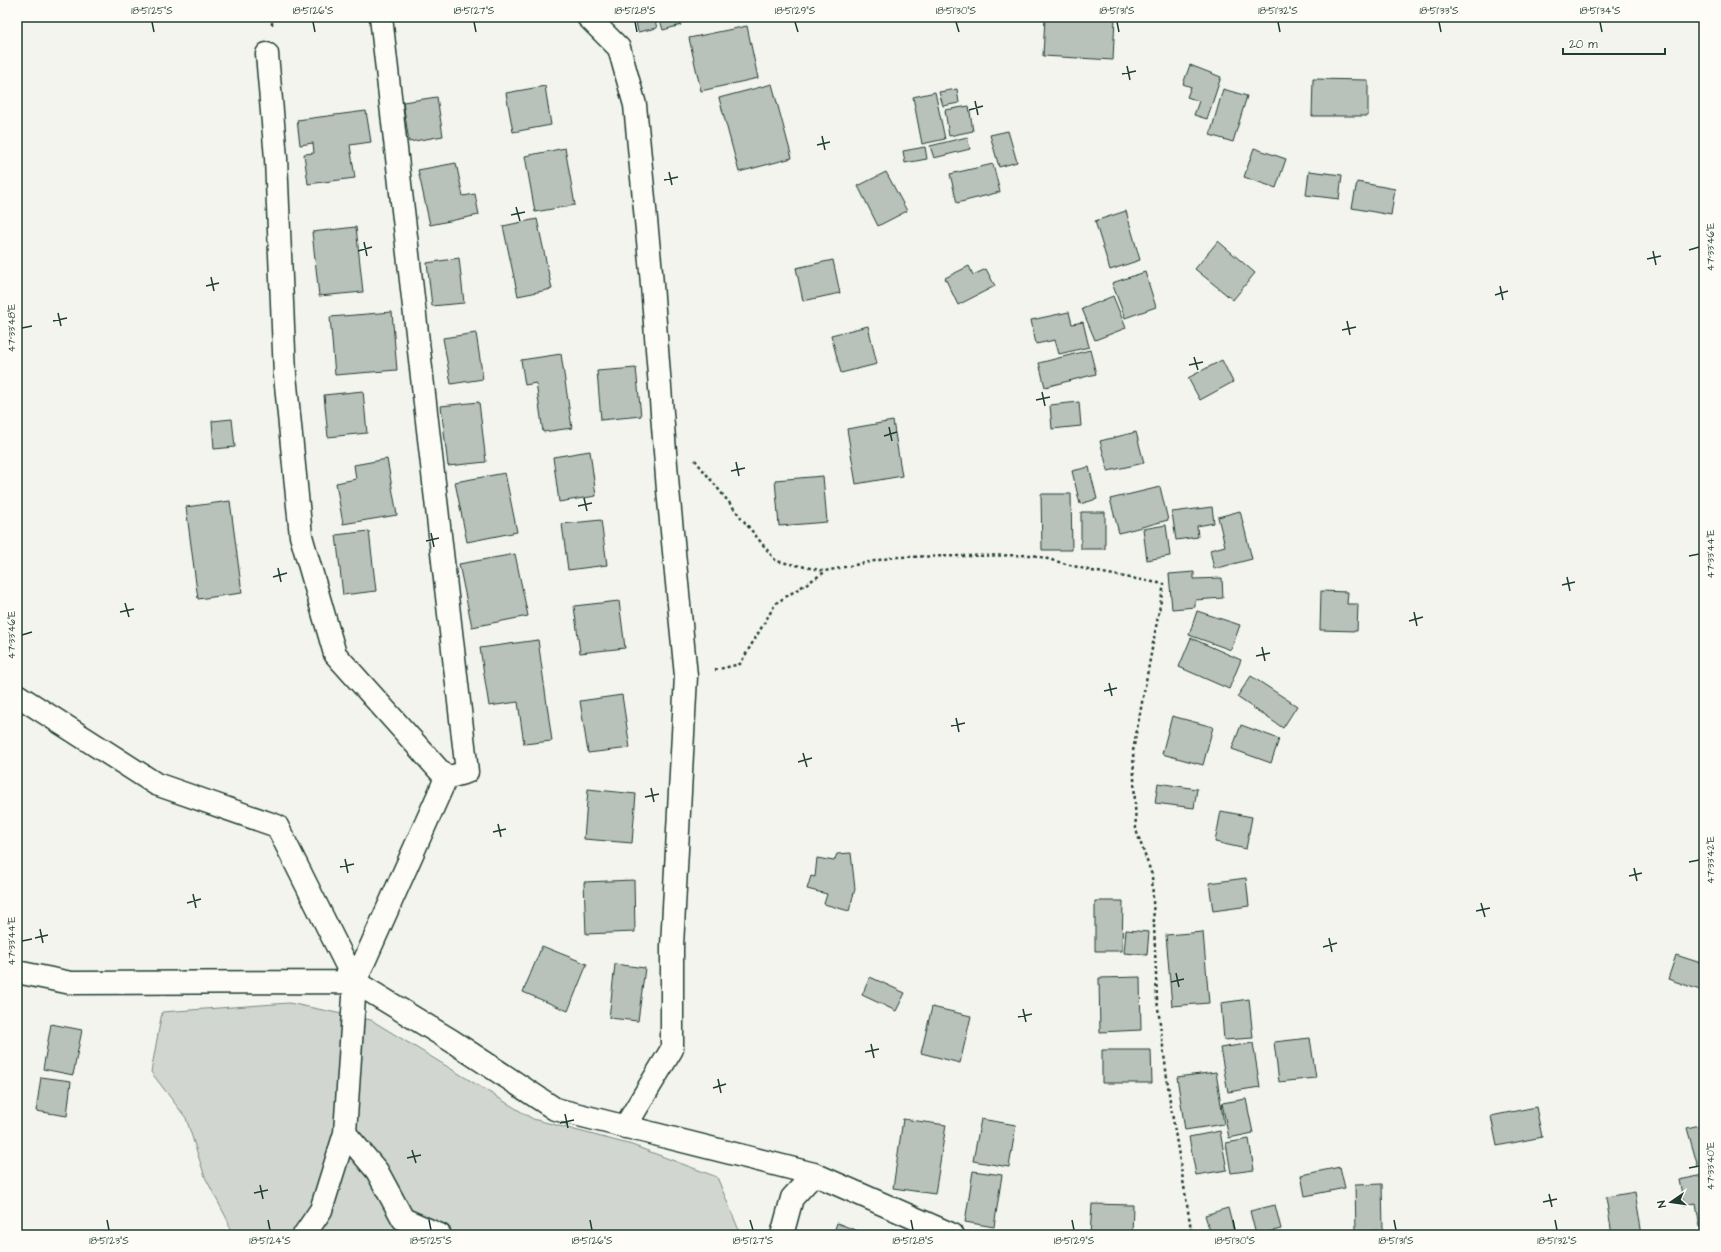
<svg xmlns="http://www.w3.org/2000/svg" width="1721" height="1252" font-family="'Architects Daughter',sans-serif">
	<rect width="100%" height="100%" fill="#f4f4ef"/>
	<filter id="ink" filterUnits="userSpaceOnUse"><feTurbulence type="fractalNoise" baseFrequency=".025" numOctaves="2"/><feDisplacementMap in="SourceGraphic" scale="8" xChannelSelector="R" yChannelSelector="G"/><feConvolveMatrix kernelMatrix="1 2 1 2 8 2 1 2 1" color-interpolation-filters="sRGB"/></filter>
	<g filter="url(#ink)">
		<path fill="#d1d6d1" stroke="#788a82" d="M289 1003 371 1020 533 1119 632 1145 717 1177 738 1228 736 1235H231L228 1221 205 1177 186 1118 151 1072 162 1012Z"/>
		<path fill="#b9c1bb" stroke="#1f3d34" d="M635 17H654L657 28 638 32Z
			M659 17H678L681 25 663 30Z
			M1045 17H1115L1113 60 1043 56Z
			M747 26 758 78 701 91 689 38Z
			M1190 65 1221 77 1207 119 1194 115 1199 101 1187 97 1191 87 1183 84Z
			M1313 79 1368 80V116H1312Z
			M772 84 792 158 739 172 719 98Z
			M545 86 551 125 513 132 506 93Z
			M957 89 959 103 943 106 939 92Z
			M1223 89 1247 96 1233 142 1210 135Z
			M935 92 945 139 922 144 913 97Z
			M437 97 443 136 409 142 403 102Z
			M969 106 973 131 949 136 945 110Z
			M366 111 371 142 350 145 355 178 308 184 304 154 314 153 313 143 300 145 297 120Z
			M1008 131 1017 162 999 167 990 135Z
			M967 137 970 149 934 158 930 146Z
			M925 147 927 159 905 163 903 151Z
			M565 148 575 205 535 212 525 156Z
			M1254 148 1286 159 1276 188 1244 177Z
			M456 163 463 196 475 194 479 215 430 225 418 170Z
			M993 164 1000 192 957 203 950 174Z
			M1309 171 1342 175 1339 199 1306 195Z
			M886 172 907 211 878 226 858 186Z
			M1357 182 1395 189 1391 215 1352 208Z
			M1126 211 1140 260 1110 270 1095 221Z
			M537 219 552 289 518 296 503 226Z
			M356 227 363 292 319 296 312 232Z
			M1218 241 1255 273 1233 300 1195 269Z
			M459 258 464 303 432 306 427 263Z
			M833 260 840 293 803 301 796 268Z
			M969 266 973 275 986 269 995 286 958 305 945 278Z
			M1145 272 1156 307 1125 318 1112 283Z
			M1113 296 1126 328 1095 340 1082 309Z
			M392 312 397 370 335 375 330 317Z
			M1069 312 1072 324 1083 322 1089 347 1059 354 1055 340 1036 344 1031 320Z
			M868 326 877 364 841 373 831 335Z
			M476 333 483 379 451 384 443 338Z
			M1090 350 1096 374 1045 387 1039 363Z
			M561 354 572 428 543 432 536 383 525 385 521 360Z
			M1222 360 1233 382 1200 400 1188 378Z
			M636 368 641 416 601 420 597 371Z
			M363 391 367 433 328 437 324 395Z
			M479 402 486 462 448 466 441 406Z
			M1079 402 1081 426 1052 429 1050 405Z
			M232 419 235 447 214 449 212 421Z
			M893 421 902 476 856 484 847 429Z
			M1136 432 1144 463 1108 471 1100 441Z
			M590 451 596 496 559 502 553 457Z
			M387 459 397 515 343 524 336 483 356 479 354 465Z
			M1089 467 1097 499 1080 504 1072 471Z
			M505 473 517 532 467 542 455 482Z
			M823 476 827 522 779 526 775 480Z
			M1160 487 1168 520 1119 533 1110 499Z
			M1041 494H1071L1072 550H1042Z
			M230 501 242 593 198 599 186 507Z
			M1212 507 1214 523 1197 526 1198 537 1176 540 1172 512Z
			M1240 511 1252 559 1214 569 1210 550 1225 546 1218 517Z
			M1081 512H1105V549H1081Z
			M601 520 607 565 568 570 562 524Z
			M1166 525 1170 556 1147 560 1143 529Z
			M369 531 376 591 343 595 336 535Z
			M515 554 528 616 472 627 459 564Z
			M1194 572V579L1222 578 1223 598 1195 600V607L1172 609 1169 574Z
			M1321 591 1348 592 1347 604H1358L1357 631 1320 630Z
			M619 601 625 648 580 653 574 606Z
			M1197 611 1240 625 1231 650 1189 635Z
			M1191 638 1241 660 1229 689 1179 667Z
			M538 640 552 741 524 744 518 702 489 706 480 648Z
			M1251 676 1297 706 1283 728 1237 697Z
			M622 695 630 748 588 753 580 701Z
			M1172 716 1213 727 1203 765 1162 754Z
			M1241 725 1279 739 1271 763 1232 749Z
			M1158 783 1197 789 1194 808 1155 803Z
			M588 789 636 794 632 843 584 839Z
			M1221 811 1252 817 1246 849 1215 842Z
			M851 853 855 889 849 911 824 904 827 894 807 889 811 876 815 877 817 858 834 861 837 854Z
			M1246 878 1249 906 1213 911 1209 883Z
			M634 880 635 932 586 934 584 882Z
			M1095 901H1123L1122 951H1095Z
			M1126 930 1149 932 1147 955 1124 953Z
			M1203 932 1209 1003 1172 1006 1166 935Z
			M542 946 587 964 568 1011 523 992Z
			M1676 955 1704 964V977L1700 990 1668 979Z
			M615 964 645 968 638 1021 609 1018Z
			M870 977 905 993 896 1011 862 995Z
			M1140 977 1141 1030 1100 1032 1099 978Z
			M1249 999 1253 1038 1224 1040 1221 1003Z
			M932 1007 971 1016 960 1063 921 1053Z
			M51 1024 82 1030 73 1075 43 1069Z
			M1310 1038 1316 1078 1279 1082 1274 1042Z
			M1253 1043 1260 1087 1228 1092 1220 1048Z
			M1102 1050H1151L1152 1083H1102Z
			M1216 1072 1224 1124 1185 1130 1177 1077Z
			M41 1077 71 1081 67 1116 36 1111Z
			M1246 1099 1253 1133 1229 1138 1222 1103Z
			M1536 1107 1542 1137 1497 1146 1491 1116Z
			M903 1119 946 1125 935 1194 893 1188Z
			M981 1119 1016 1125 1009 1167 973 1161Z
			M1704 1124V1165L1698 1167 1687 1128Z
			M1220 1131 1227 1170 1196 1175 1189 1137Z
			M1249 1139 1254 1170 1231 1173 1226 1143Z
			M1340 1167 1345 1188 1305 1196 1301 1175Z
			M973 1171 1002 1175 994 1227 965 1222Z
			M1704 1175V1226L1700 1227 1696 1203 1684 1205 1679 1180Z
			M1382 1184 1383 1230 1356 1231 1355 1185Z
			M1635 1192 1642 1235H1612L1606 1197Z
			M1092 1204 1133 1205 1132 1235H1090Z
			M1275 1205 1281 1229 1256 1235 1250 1211Z
			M1228 1208 1235 1235H1211L1205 1215Z
			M837 1223 868 1235H833Z"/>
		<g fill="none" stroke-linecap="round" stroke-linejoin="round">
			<g stroke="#1f3d34" stroke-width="25">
				<path id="minor" d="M588 17 619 48 635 105 651 272 668 490 686 676 672 946V1049L625 1127
					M267 54 276 158 285 375 301 536 335 654 446 778 467 772 381 17
					M17 695 156 784 277 826 355 982 452 1041 555 1109 814 1174 953 1235
					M17 972 71 983 355 982
					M345 1133 377 1171 403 1219 440 1235
					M304 1235 321 1210 345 1133 355 982 446 778
					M782 1235 792 1198 814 1174"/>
			</g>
			<path stroke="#1f3d34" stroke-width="2.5" stroke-dasharray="3 3" stroke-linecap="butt" d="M272 25V20L278 17
				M695 460 776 561 825 571 894 557 1033 555 1092 571 1164 584 1133 751 1136 830 1152 875 1157 1000 1170 1101 1192 1235
				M715 670 740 664 776 603 825 572"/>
			<use href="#minor" stroke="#fdfcf7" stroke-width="22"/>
		</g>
	</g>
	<path fill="none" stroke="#1f3d34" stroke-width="1.5" d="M152 22 154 32M313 22 315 32M474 22 476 32M635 22 637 32M795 22 798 32M956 22 959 32M1117 22 1119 32M1278 22 1280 32M1439 22 1441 32M1600 22 1602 32M1127 66 1130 80M1122 74 1136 71M975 101 978 115M969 110 983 106M822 136 825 150M817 145 830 142M669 172 672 185M664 180 678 177M516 207 520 221M511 215 525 212M364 242 367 256M1689 250 1699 247M358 251 372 247M1653 251 1656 265M1647 259 1661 256M211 277 214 291M206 286 219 283M1500 286 1503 300M1495 295 1508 291M58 313 61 326M53 321 67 318M1347 321 1350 335M22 328 32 326M1342 330 1356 327M1194 357 1198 370M1189 365 1203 362M1042 392 1045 406M1036 400 1050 397M889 427 892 441M884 436 897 432M736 462 739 476M731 471 745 468M584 498 587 511M578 506 592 503M431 533 434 547M426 541 439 538M1689 556 1699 554M278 568 281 582M273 577 287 573M1567 577 1570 591M1562 585 1575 582M125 603 129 617M120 612 134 609M1414 612 1417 626M1409 621 1423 617M22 635 32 632M1262 647 1265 661M1256 656 1270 653M1109 683 1112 696M1104 691 1117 688M956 718 959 732M951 726 965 723M803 753 807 767M798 762 812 758M651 788 654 802M645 797 659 794M498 824 501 837M493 832 506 829M345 859 348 873M1689 862 1699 860M340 867 354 864M1634 868 1637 881M1629 876 1642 873M193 894 196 908M187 903 201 899M1481 903 1485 917M1476 911 1490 908M40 929 43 943M35 938 48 935M1329 938 1332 952M22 941 32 939M1323 947 1337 943M1176 973 1179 987M1171 982 1184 979M1023 1009 1026 1022M1018 1017 1032 1014M871 1044 874 1058M865 1052 879 1049M718 1079 721 1093M713 1088 726 1084M565 1114 568 1128M560 1123 574 1120M412 1150 416 1163M407 1158 421 1155M1689 1168 1699 1166M260 1185 263 1199M254 1193 268 1190M1549 1194 1552 1207M1543 1202 1557 1199M107 1220 109 1230M268 1220 270 1230M429 1220 431 1230M590 1220 592 1230M750 1220 753 1230M911 1220 913 1230M1072 1220 1074 1230M1233 1220 1235 1230M1394 1220 1396 1230M1555 1220 1557 1230"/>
	<rect width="1721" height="1252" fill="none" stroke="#fdfcf7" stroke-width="44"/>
	<g transform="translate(1671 1202) rotate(257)" stroke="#fdfcf7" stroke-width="3" paint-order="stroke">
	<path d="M0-3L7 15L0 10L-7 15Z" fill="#1f3d34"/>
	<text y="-6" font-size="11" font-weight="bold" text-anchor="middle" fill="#1f3d34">N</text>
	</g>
	<path d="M1563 48v6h102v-6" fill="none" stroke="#1f3d34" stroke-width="2"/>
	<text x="1569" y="48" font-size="12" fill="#1f3d34" stroke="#fdfcf7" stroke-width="3" paint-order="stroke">20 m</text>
	<rect x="22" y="22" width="1677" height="1208" fill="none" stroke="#1f3d34" stroke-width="1.5"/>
	<g font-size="10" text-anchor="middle" fill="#1f3d34">
		<text x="152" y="14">18°51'25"S</text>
		<text x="313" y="14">18°51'26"S</text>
		<text x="474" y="14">18°51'27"S</text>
		<text x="635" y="14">18°51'28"S</text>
		<text x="795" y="14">18°51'29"S</text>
		<text x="956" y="14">18°51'30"S</text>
		<text x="1117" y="14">18°51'31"S</text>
		<text x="1278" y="14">18°51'32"S</text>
		<text x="1439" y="14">18°51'33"S</text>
		<text x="1600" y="14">18°51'34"S</text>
		<text transform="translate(1710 247) rotate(-90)" y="4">47°33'46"E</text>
		<text transform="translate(11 328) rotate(-90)" y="4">47°33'48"E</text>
		<text transform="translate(1710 554) rotate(-90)" y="4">47°33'44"E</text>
		<text transform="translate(11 635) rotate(-90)" y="4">47°33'46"E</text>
		<text transform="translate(1710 860) rotate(-90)" y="4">47°33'42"E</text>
		<text transform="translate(11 941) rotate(-90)" y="4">47°33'44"E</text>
		<text transform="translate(1710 1166) rotate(-90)" y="4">47°33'40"E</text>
		<text x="109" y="1244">18°51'23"S</text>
		<text x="270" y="1244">18°51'24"S</text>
		<text x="431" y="1244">18°51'25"S</text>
		<text x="592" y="1244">18°51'26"S</text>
		<text x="753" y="1244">18°51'27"S</text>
		<text x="913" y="1244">18°51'28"S</text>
		<text x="1074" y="1244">18°51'29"S</text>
		<text x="1235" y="1244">18°51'30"S</text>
		<text x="1396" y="1244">18°51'31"S</text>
		<text x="1557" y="1244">18°51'32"S</text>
	</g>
</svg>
